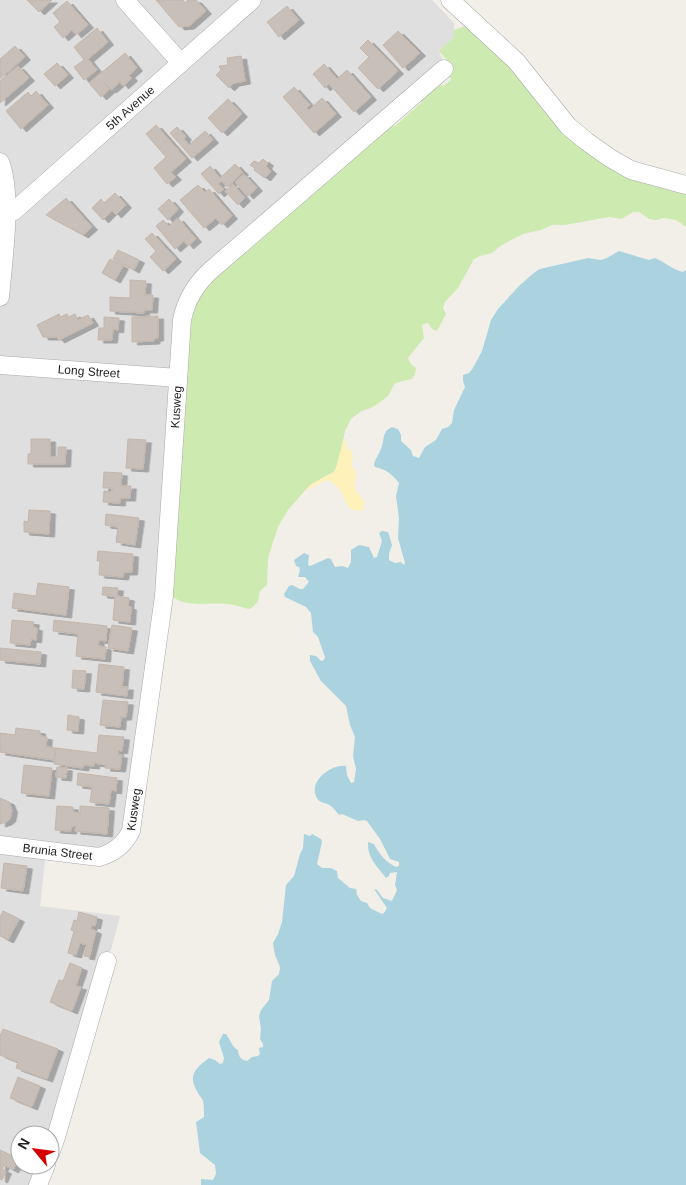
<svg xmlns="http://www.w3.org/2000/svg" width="686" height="1185" font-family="Helvetica,sans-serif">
	<defs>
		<filter id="shadow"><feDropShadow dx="5.5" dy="3" stdDeviation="0" flood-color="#0004"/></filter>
	</defs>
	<rect width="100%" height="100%" fill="#f2efe9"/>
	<path fill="#e0dfdf" d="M0 0H432L454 23V37L439 51 446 69 210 272 164 596 120 848 46 852 40 906 120 916 108 961 50 1135H20V1165H46L39 1185H0Z"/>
	<path fill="#cdebb0" d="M471 24 486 37 562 126 686 189V227L676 220 664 218 656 220 649 219 639 212H633L622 219 609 217 565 225H552L541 230 523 234 502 245 492 253 480 256 474 259 458 288 445 302 443 308 446 314 437 331 432 329 428 323 422 325 424 338 408 358 411 364 416 368 415 374 412 379 399 382 394 384 388 396 383 400 373 407 360 412 351 419 345 431 339 461 335 471 310 485 288 510 278 527 268 558 267 585 259 592C260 600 257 604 250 609 242 608 235 604 226 604 206 602 186 609 169 594L187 320 203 286 388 126H395L421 103 422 96 439 84 443 86 451 80 449 73 454 68 439 51 454 37V30Z"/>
	<path fill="#fff1ba" d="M344 438 347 448 352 452 353 459 351 465C353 468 356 472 356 476 356 481 353 484 355 488 359 499 367 496 363 510 345 514 346 496 338 487 336 484 331 482 328 480L322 482 305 491 310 485 335 471Z"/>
	<path fill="#aad3df" d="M619 251 649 260 655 258C665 262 673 270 683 272L686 270V1185H201V1179L213 1180 216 1174 215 1165 200 1153 196 1122 204 1117C204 1113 204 1105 203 1101 202 1098 198 1094 197 1091 187 1075 197 1067 209 1058L215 1060 220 1064 223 1063 224 1058 219 1042 223 1034H226C230 1039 232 1047 238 1050 239 1057 240 1059 247 1061L252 1057 258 1056 260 1054 259 1048 263 1047V1044L260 1039 261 1029 259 1016 261 1010 269 1000 272 981 279 974 280 967 275 955 273 943 278 934 282 922 286 885 294 876 300 854 303 848 304 834 310 836 312 834 321 839 322 842 317 864 322 868H331L337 871 338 878 350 888 356 889 357 895 361 901 367 903 370 908 382 914 384 913 387 908 374 889 377 890 383 898 392 901 397 890 395 885 397 872 390 873 389 876 386 878C377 866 367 858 368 842L374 844C379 854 386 862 396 867L399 866V862L390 859 380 839 367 821 364 820 358 821 342 814 339 815C336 812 334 808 331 806 326 802 320 804 317 798 307 782 332 763 346 766L347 775 351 783 354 782 356 769 353 756 355 737 350 725 346 706 321 681 310 661V655L316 656 321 661 324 660 325 657 318 637 313 632 311 613 306 607 285 597 284 594 289 586 292 585 300 589H303L309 582 305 577H298L300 570 299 567 296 566 294 560 304 553 309 555 308 565 310 566 328 558 331 559 335 567 342 566 348 568 351 562V550L359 545 369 547 374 558 377 557 382 541 379 533 382 531 388 532 392 545 389 554V560L395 563 401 562 404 565 405 563 398 538 399 518 396 496 399 483C393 475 386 469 375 467L374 465C375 458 379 455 381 449 385 440 381 432 392 427L398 429 401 435V441L411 450 413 456 419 458 425 447 436 440 442 429 448 427 452 423 454 410 465 387 463 381V375L469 373 473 368 482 351 491 320 498 309 520 285 535 272 540 269 588 258 601 260 607 258Z"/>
	<path fill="#c7bfb8" stroke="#c4b6ab" filter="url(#shadow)" d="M27 0H52L39 12Z
		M156 0H183L185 3 188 0H196L206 11 189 26 179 27Z
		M67 1 88 25 76 35 72 30 63 38 54 27 60 22 53 13Z
		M287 6 299 20 279 37 267 22Z
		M97 28 108 42 88 59 97 70 84 80 74 67 84 60 74 47Z
		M398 31 420 53 403 68 383 45Z
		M368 40 398 71 378 89 358 68 369 57 360 48Z
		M15 46 25 57 0 79V59Z
		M125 53 137 68 129 75 132 78 123 86 120 82 111 90 104 82 110 89 101 97 89 83Z
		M241 56 245 81 234 83 229 88 216 75 221 70 219 66 228 65 227 58Z
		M57 63 68 75 55 86 44 74Z
		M324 64 337 79 347 70 371 97 354 112 329 84 325 88 313 74Z
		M18 66 29 78 0 103V81Z
		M294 87 310 105 307 108 309 110 322 98 336 114 314 133 283 97Z
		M36 91 48 105 21 129 6 111 28 92 31 96Z
		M228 99 242 114 222 133 208 118Z
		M156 125 186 159 171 172 176 177 167 184 154 168 166 157 146 134Z
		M177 127 186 137 184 139 189 145 205 131 213 140 192 158 170 133Z
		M263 159 268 163 266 166 271 171 265 178 254 170 255 168 250 165 254 161 259 163Z
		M235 164 243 172 227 187 222 181 218 184 224 189 219 194 201 174 210 166 220 178Z
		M244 174 257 188 248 196 235 182Z
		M233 184 245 198 238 205 225 191Z
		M198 185 205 192 209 189 232 216 222 225 216 218 204 228 180 200Z
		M115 193 126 205 116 215 112 211 103 220 92 208 101 199 104 203Z
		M66 198 92 227 83 235 46 215Z
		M169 199 178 209 168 220 158 209Z
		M178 218 196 239 188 246 184 241 175 249 156 226 163 220 169 226Z
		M152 233 176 259 163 271 150 257 156 251 145 239Z
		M118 250 139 260 134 270 113 259Z
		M110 259 123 266 115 280 102 273Z
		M130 280 146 281 145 295H153L152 310H144V313L110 311V297L130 298Z
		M59 314 60 317 67 314 68 317 75 314 78 320 88 315 93 323 59 340 57 337H43L37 325Z
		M158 316V338H155L154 341 132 342V317Z
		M104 317 119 318 118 330 113 329 112 340H98L99 328H104Z
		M31 439H50V457H58V447H66L65 464H28V454H31Z
		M128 439 146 440 143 469 126 468Z
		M104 472 122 473 121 486H131L130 498H120V503L103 502 104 491 112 492V488H103Z
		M29 510 50 511 49 534 24 532V521L28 522Z
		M106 514 139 518 135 545 116 542 118 527 105 525Z
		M98 551 133 554 132 572H124L123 577 99 575 100 561H97Z
		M38 583 69 587 66 615 12 608 14 593 36 596Z
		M103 587 118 588 117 596 129 598 128 606 131 607 130 622 113 620 115 596 102 595Z
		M12 620 34 622 33 627 37 628 36 640 31 639 30 645 10 643Z
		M54 620 107 626 106 641 99 640 98 646 106 647 105 659 76 656 78 634 53 631Z
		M112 625 132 628 128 651 108 648Z
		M0 648 41 652 40 664 0 660Z
		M99 664 124 667 122 687H128L127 696 96 692Z
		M73 670 86 671 84 689 72 688Z
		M103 700 128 702 126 717H121L120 727 100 725Z
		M68 715 79 717 78 731 67 730Z
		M16 728 40 731V736L47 737 46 747 56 748 54 760 0 752V733L15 735Z
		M99 735 124 737 122 751 118 750V755H122L120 769 105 768 106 765 94 763V766L84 765 83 768 54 764 56 748 97 753Z
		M24 765 52 768 49 796 21 793Z
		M57 767 67 768 66 778 56 777Z
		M78 773 117 778 116 791 111 790 109 804 90 802 92 787 77 785Z
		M0 798 9 802 12 810 10 819 6 822 0 824Z
		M57 806 73 807V812L80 813V806L109 808 107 834 75 831 76 826H72L71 831 55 830Z
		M4 863 27 866 23 891 1 888Z
		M3 911 19 919 8 940 0 936V917Z
		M79 912 97 917 95 926 92 925 91 929 96 931 89 957 84 956 87 945 80 943 76 955 68 953 74 931 71 930 74 920 77 921Z
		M70 963 82 968 76 986 81 987 72 1011 50 1002 59 980 63 981Z
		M3 1029 58 1049 47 1079 16 1068 18 1062 0 1055V1036Z
		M18 1077 40 1086 32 1107 10 1098Z
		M0 1150 19 1159 13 1170 4 1165 2 1169 6 1171 2 1180 0 1179Z"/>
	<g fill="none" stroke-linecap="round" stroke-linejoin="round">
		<g stroke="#a9a9a9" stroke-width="19">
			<g id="minor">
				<path d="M125 0 181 63"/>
				<path d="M450 0 516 61 568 126 586 141 610 158 631 170 686 185"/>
				<path d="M0 162C13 195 3 261 0 297"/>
				<path id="s1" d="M6 214 14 211 252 0"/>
				<path id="s2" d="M0 365 178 378"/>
				<path id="s3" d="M0 845 99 857C114 853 124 845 131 831L164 596 182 320C186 300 195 285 210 271L444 69"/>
				<path d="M50 1154 56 1137 107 961"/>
				<path d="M38 1185 46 1165"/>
			</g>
		</g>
		<use href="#minor" stroke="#fff" stroke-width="18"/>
	</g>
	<g text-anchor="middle" stroke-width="4.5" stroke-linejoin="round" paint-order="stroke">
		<g font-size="12" fill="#222" stroke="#fff">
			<text dy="4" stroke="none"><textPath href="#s1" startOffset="164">5th Avenue</textPath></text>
			<text dy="4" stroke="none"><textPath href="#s2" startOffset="89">Long Street</textPath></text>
			<text dy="4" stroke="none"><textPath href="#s3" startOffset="569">Kusweg</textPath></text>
			<text dy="4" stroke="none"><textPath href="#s3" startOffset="164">Kusweg</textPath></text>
			<text dy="4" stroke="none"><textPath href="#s3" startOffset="58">Brunia Street</textPath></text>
		</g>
	</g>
	<g transform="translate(35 1150) rotate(299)"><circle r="24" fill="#ffffff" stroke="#a7a7a7"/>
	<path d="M0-4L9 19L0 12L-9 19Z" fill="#d40000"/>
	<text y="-8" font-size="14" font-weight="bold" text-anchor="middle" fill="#222222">N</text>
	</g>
</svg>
